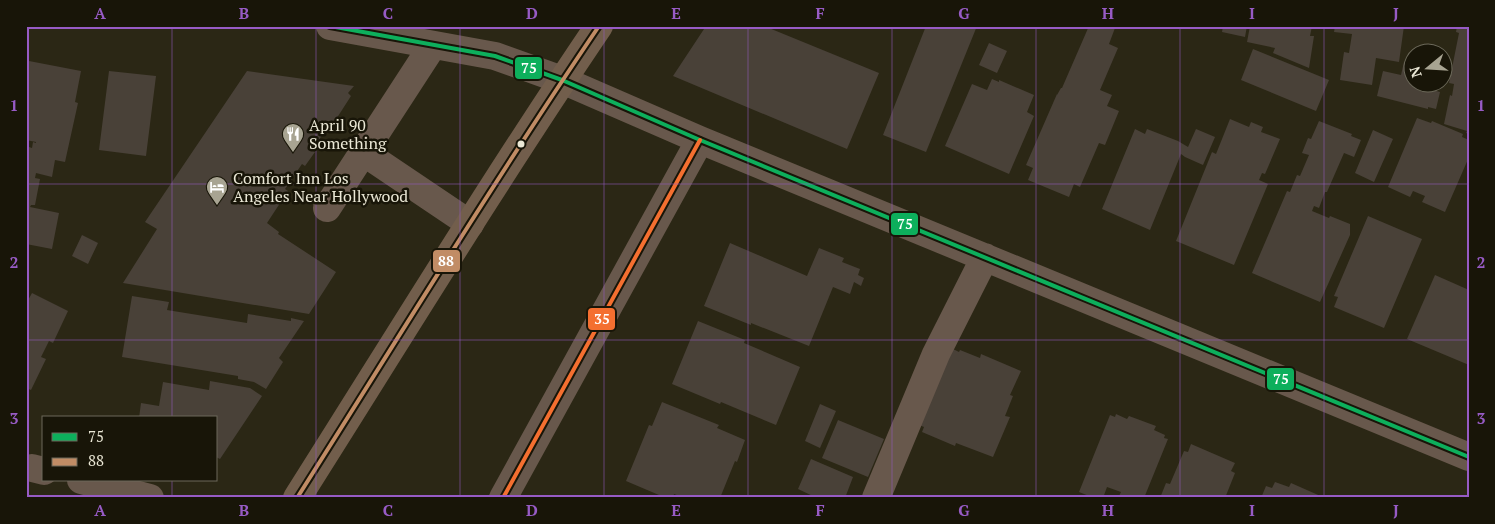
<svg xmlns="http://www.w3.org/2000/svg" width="1495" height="524" font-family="'PT Serif',serif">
	<rect width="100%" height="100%" fill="#2b2715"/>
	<path fill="#494138" d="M706 26H764L879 73 847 149 673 76Z
		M926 26H977L926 152 883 135Z
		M1089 26H1111L1115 28 1109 44 1118 48 1100 90 1112 95 1107 106 1119 111 1105 145 1099 143 1080 187 1074 184 1069 197 1028 180 1033 168 1026 165 1057 94V95L1061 88H1062Z
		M1223 26H1247L1245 37 1222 32Z
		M1250 26H1312L1310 36H1314L1309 68 1273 53 1275 48 1247 42Z
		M1335 26H1404L1399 62 1376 58 1372 85 1340 80 1344 52 1349 53 1352 34 1334 32Z
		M1457 26H1469V134L1466 133 1467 131 1444 124 1450 95 1452 96 1454 84 1449 83 1459 33 1456 32Z
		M989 43 1007 51 997 73 979 65Z
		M1253 49 1329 80 1316 111 1241 80Z
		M29 61 81 71 75 102 78 103 65 162 55 160 52 177 36 173 35 178 40 179 35 205H31L30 207 59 213 52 249 26 244V146L32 148 33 142 36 143V142L26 140V74Z
		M1404 62 1412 64V82H1434L1433 90 1440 92 1436 109 1428 107V109L1377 96 1383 71 1401 75Z
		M109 71 156 76 146 156 99 150Z
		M247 71 354 86 348 93 351 96 333 124 331 122 312 150 315 152 305 166 302 164 285 189 288 191 267 223 279 232 278 234 336 272 309 314 123 283 157 229 145 222Z
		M992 79 999 82V80L1034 95 1027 112 1034 116 1009 174 945 146 972 84 987 90Z
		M1417 118 1431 123 1432 121 1463 134 1462 137 1469 140V157L1445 212 1422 202 1425 196 1413 191 1410 197 1388 187Z
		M1230 119 1249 127 1251 122 1263 127 1261 132 1280 139 1265 174 1262 173 1259 180 1268 184 1234 265 1176 241 1212 152 1216 154Z
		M1319 121 1352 134 1351 136 1361 140 1354 157 1344 153 1327 192H1325L1319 208 1314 206 1312 211 1329 218 1330 216 1350 224V235L1320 302 1252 273 1287 191 1290 192 1297 175 1300 176 1309 155 1302 153 1308 138 1311 139Z
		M1135 129 1145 134 1147 129 1178 141 1188 147 1196 129 1215 137 1203 165 1185 157 1181 154 1150 230 1102 209Z
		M1373 130 1393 139 1374 182 1355 173Z
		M1368 216 1422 239 1384 328 1334 307 1338 297 1334 296Z
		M82 235 98 243 88 264 72 256Z
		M730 243 807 276 819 248 844 258 842 262 860 269 858 275 864 278 861 286 854 282 850 294 833 287 809 346 751 323V325L704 306Z
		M1435 275 1469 290V365L1407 339Z
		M32 293 68 311 53 343 49 341 41 357 46 359 31 390 26 388V304Z
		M132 296 169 302 167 310 247 323 248 314 291 321V318L304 321 279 358 283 362 266 389 254 382 238 379V376L122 357Z
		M698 321 745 340 744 343 800 367 776 425 721 402 720 404 672 384Z
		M951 348 959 352 960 350 980 358 981 354 1021 371 1010 395 1013 396 1005 416 1010 417 993 457 956 443 955 446 922 432 924 427 919 425Z
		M210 381 250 388 262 396 220 459 216 457V418H139L141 403 159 406 163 382 209 390Z
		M662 402 719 425 717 428 745 440 737 462 735 461 720 498H684L674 494 673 498H666L626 481 649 425 652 426Z
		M820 404 836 411 820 448 805 441Z
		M1116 414 1127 419 1129 416 1156 426 1154 430 1165 435 1164 438 1168 439 1144 498H1118L1121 492 1107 487 1103 498H1094L1079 492 1110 415 1115 417Z
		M838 420 884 439 868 477 822 458Z
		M1191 444 1235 463 1231 471 1235 473 1225 498H1160L1166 483 1170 484 1184 451 1188 452Z
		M811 459 853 477 845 498H817L798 489Z
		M1275 482 1289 487 1291 483 1325 498H1261L1266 486 1272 488Z"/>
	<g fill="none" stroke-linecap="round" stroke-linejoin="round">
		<path stroke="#68584c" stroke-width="28" d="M330 26 495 56 562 80 700 140 1469 457
			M363 152 470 224
			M327 208 433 45
			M32 468 44 471
			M81 480 150 498
			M503 498 700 140
			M876 498 936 354 985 257"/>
		<path stroke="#725e4c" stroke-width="28" d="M297 498C397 340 494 181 599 26"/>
		<g stroke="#181508" stroke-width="8">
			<path id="bus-1" d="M330 26 495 56 562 80 700 140 1469 457"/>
		</g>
		<g stroke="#181508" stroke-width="8">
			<path id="bus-2" d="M297 498C397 340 494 181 599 26"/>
		</g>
		<g stroke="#181508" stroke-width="8">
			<path id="bus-3" d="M503 498 700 140"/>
		</g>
		<use href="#bus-1" stroke="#0daf5c" stroke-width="4"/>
		<use href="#bus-2" stroke="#c18c65" stroke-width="4"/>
		<use href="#bus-3" stroke="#f46f30" stroke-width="4"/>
	</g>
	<path fill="none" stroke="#975bc5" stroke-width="1" stroke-opacity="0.55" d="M172 26V418M316 26V498M460 26V498M604 26V498M748 26V498M892 26V498M1036 26V498M1180 26V498M1324 26V498M26 184H1469M26 340H1469M172 480V498"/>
	<defs>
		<g id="restaurant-pin" transform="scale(1.125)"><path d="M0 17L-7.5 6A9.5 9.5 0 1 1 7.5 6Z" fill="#a8a492" stroke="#181508"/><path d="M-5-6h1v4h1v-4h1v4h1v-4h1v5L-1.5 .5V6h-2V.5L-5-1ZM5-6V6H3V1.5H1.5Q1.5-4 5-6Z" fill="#fff"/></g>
		<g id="hotel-pin" transform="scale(1.125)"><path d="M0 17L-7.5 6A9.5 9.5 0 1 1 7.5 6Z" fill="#a8a492" stroke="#181508"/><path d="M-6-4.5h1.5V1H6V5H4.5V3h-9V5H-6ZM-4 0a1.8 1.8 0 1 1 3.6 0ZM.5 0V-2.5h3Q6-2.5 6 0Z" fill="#fff"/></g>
	</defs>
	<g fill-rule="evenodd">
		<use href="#restaurant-pin" x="293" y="134"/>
		<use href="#hotel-pin" x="217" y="187"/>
	</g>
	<circle fill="#ebe8d6" stroke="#181508" stroke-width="2" cx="521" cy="144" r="4.5"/>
	<g text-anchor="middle" stroke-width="5" stroke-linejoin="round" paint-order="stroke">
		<g font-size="16" fill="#ebe8d6" stroke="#181508" text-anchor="start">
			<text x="309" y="131">April 90<tspan x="309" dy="18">Something</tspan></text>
			<text x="233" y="184">Comfort Inn Los<tspan x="233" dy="18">Angeles Near Hollywood</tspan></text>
		</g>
	</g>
	<g stroke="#181508" stroke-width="2">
		<rect x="514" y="56" width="29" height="24" rx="5" fill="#0daf5c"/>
		<rect x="890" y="212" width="29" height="24" rx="5" fill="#0daf5c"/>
		<rect x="432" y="249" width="29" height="24" rx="5" fill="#c18c65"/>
		<rect x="587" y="307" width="29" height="24" rx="5" fill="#f46f30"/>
		<rect x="1266" y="367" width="29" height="24" rx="5" fill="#0daf5c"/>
	</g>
	<g font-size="14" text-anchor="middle" font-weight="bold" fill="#fff">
		<text x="529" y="73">75</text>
		<text x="905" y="229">75</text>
		<text x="446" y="266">88</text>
		<text x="602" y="324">35</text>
		<text x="1281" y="384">75</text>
	</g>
	<rect width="1495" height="524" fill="none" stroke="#181508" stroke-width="55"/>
	<rect x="42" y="416" width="175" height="65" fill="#181508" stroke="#6c695a"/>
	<rect x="52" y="433" width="25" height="8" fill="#0daf5c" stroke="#6c695a"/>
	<text x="88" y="442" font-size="15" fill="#ebe8d6">75</text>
	<rect x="52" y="458" width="25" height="8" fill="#c18c65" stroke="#6c695a"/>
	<text x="88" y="466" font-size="15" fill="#ebe8d6">88</text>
	<g transform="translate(1428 68) rotate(252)"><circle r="24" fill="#181508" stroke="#6c695a"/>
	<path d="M0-4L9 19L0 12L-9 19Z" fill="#a8a492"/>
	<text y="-8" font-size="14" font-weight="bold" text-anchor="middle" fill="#ebe8d6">N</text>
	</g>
	<rect x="28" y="28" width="1440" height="468" fill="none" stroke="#975bc5" stroke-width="2"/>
	<g font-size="16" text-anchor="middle" font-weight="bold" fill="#975bc5">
		<text x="100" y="19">A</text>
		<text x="244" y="19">B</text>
		<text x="388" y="19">C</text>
		<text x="532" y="19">D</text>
		<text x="676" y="19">E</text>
		<text x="820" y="19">F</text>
		<text x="964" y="19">G</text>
		<text x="1108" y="19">H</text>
		<text x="1252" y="19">I</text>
		<text x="1396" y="19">J</text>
		<text x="14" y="111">1</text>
		<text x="1481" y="111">1</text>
		<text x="14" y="268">2</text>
		<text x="1481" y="268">2</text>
		<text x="14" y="424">3</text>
		<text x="1481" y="424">3</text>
		<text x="100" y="516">A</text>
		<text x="244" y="516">B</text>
		<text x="388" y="516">C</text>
		<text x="532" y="516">D</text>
		<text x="676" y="516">E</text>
		<text x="820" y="516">F</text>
		<text x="964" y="516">G</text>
		<text x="1108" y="516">H</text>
		<text x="1252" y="516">I</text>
		<text x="1396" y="516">J</text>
	</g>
</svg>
